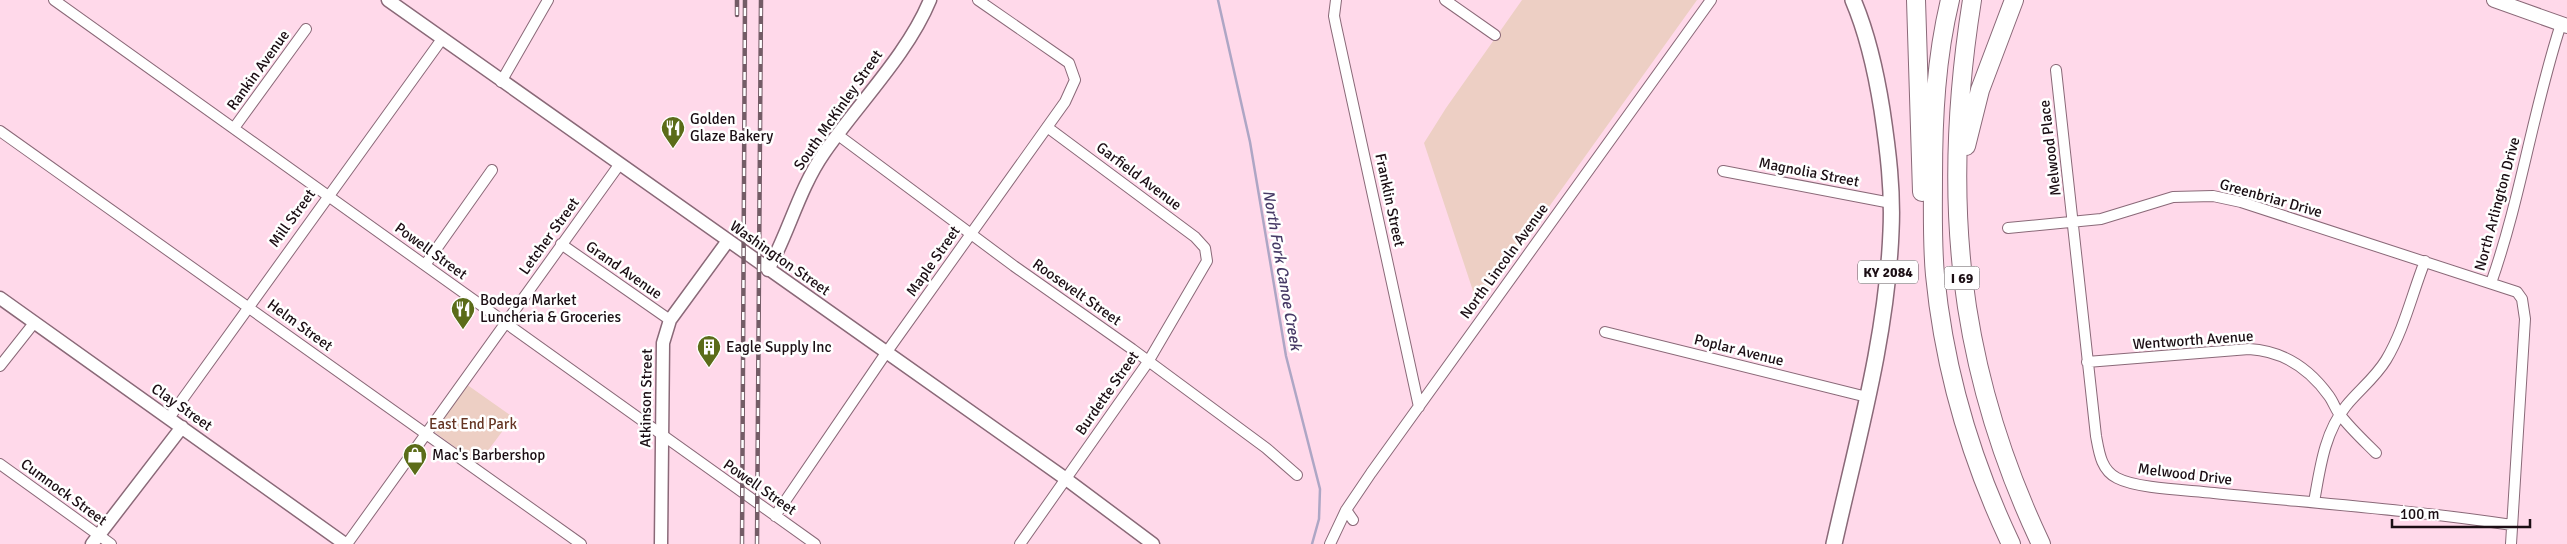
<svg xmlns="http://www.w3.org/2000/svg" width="2567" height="544" font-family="Signika,sans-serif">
	<rect width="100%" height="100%" fill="#ffd9ea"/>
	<path fill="#edcfc4" d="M1522 0H1697L1478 306 1424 143 1446 108Z
		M466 384 513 417 478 464 433 431Z"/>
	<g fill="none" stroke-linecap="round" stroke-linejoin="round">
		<path stroke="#aea6c5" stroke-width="2.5" d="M1218 0 1250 142 1286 356 1320 489 1319 519 1312 544"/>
		<g stroke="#8a6978" stroke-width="12">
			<path id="minor" d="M54 0 815 544
				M1336 0 1334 16 1336 26 1419 407
				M1445 0 1495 35
				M2056 70 2096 436C2099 452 2101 470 2117 478 2138 489 2189 490 2214 493 2313 503 2413 510 2512 525
				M501 82 548 0
				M234 128 306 29
				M0 131 581 544
				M838 135 1014 266 1132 349 1266 448 1297 475
				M1723 171 1891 203
				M2008 228 2101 219 2173 197 2213 196 2241 202 2517 292 2522 299 2525 319 2511 544
				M561 244 670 320
				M425 265 492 170
				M2491 283C2521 198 2533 109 2561 24
				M1605 332 1867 397
				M2087 362 2249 349C2284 351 2309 368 2329 396 2334 403 2336 411 2341 416 2351 429 2364 441 2376 453
				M0 366 34 323
				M169 418 442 39
				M0 464 111 544
				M2314 502C2320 469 2324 433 2346 406 2359 390 2375 378 2386 360 2404 330 2412 294 2425 261
				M1346 510 1353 520
				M775 516 886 353 1065 102 1075 80 1069 63 978 0
				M347 544 619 165
				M1020 544 1148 362 1207 261 1205 248 1195 237 1047 127
				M1330 544 1346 510 1371 473 1711 0"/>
		</g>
		<g stroke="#8a6978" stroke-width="15">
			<path id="tertiary" d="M388 0 1066 479 1153 544
				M768 270C789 232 799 189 824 153 857 105 908 54 930 0
				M0 298 345 544
				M92 544 182 427
				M661 544 663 343 670 320 727 242"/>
		</g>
		<g stroke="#8a6978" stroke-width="16">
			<path id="secondary" d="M2494 0 2567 26"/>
		</g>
		<g stroke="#8a6978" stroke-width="18">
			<path id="primary" d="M1834 544C1857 441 1887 337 1891 231 1893 190 1888 150 1882 110 1876 72 1868 35 1853 0"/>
		</g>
		<g stroke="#8a6978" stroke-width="20">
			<path id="motorway" d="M1916 0 1922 192
				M1950 0C1936 58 1933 117 1933 177 1933 210 1932 243 1935 275 1944 367 1971 460 2011 544
				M1972 0C1941 194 1956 365 2041 544
				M1966 146 1980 90 2014 0"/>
		</g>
		<use href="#minor" stroke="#fff" stroke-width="10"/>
		<use href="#tertiary" stroke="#fff" stroke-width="12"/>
		<use href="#secondary" stroke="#fff" stroke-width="14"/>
		<use href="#primary" stroke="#fff" stroke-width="15"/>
		<use href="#motorway" stroke="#fff" stroke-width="18"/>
		<g stroke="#735c66" stroke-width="4.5">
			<path id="rail" d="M737 15V0
				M742 544 745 0
				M757 544 761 0"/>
		</g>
		<use href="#rail" stroke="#fff" stroke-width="2.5" stroke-dasharray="8" stroke-linecap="butt"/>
	</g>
	<defs>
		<g id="restaurant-pin" transform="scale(1.25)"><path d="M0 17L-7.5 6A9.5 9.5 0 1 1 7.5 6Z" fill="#5b6c19" stroke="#fff"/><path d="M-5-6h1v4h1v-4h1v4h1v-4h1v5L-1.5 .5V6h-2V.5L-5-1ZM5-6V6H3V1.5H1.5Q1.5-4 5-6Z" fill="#fff"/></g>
		<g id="building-pin" transform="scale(1.25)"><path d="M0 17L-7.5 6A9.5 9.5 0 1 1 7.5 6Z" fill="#5b6c19" stroke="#fff"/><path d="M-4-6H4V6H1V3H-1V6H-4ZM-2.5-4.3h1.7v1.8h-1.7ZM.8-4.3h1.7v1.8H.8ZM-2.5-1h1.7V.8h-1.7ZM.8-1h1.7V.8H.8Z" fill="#fff"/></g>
		<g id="shop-pin" transform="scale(1.25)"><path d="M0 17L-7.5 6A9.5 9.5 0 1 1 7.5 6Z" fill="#5b6c19" stroke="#fff"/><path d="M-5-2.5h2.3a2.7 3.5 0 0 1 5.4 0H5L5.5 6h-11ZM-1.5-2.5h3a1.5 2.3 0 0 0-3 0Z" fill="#fff"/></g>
	</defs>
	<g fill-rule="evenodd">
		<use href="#restaurant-pin" x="673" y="128"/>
		<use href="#restaurant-pin" x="463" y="309"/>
		<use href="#building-pin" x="709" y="347"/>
		<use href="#shop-pin" x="415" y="455"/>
	</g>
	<g text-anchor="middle" stroke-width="5" stroke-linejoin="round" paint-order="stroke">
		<g fill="#fff" stroke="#5f565a" stroke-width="1">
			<rect x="1858" y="260.5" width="60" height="23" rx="4"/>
			<rect x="1944.5" y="266.5" width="35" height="23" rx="4"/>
		</g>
		<g font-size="14" font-weight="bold" fill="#1b0e14">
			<text x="1888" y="277">KY 2084</text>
			<text x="1962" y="283">I 69</text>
		</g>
		<g font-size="15" fill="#1b0e14" stroke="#fff">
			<text transform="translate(258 70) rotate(-54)" y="5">Rankin Avenue</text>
			<text transform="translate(838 110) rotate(-55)" y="5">South McKinley Street</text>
			<text transform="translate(2050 148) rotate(-97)" y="5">Melwood Place</text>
			<text transform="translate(1809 172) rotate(11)" y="5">Magnolia Street</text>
			<text transform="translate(1139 176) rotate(37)" y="5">Garfield Avenue</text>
			<text transform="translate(2271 198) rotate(16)" y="5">Greenbriar Drive</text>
			<text transform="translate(1390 200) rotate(78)" y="5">Franklin Street</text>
			<text transform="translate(2497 204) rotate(-75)" y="5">North Arlington Drive</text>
			<text transform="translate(292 218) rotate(-54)" y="5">Mill Street</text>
			<text transform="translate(549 236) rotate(-54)" y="5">Letcher Street</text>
			<text transform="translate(431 251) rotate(36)" y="5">Powell Street</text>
			<text transform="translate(780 258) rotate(35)" y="5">Washington Street</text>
			<text transform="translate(933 261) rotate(-55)" y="5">Maple Street</text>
			<text transform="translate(1504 261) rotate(-54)" y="5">North Lincoln Avenue</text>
			<text transform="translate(624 270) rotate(35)" y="5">Grand Avenue</text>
			<text transform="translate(1077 292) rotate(35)" y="5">Roosevelt Street</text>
			<text transform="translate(300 325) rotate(36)" y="5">Helm Street</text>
			<text transform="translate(2193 340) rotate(-4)" y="5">Wentworth Avenue</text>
			<text transform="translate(1739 350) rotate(14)" y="5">Poplar Avenue</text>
			<text transform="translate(1107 393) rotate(-55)" y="5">Burdette Street</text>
			<text transform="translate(646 398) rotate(-89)" y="5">Atkinson Street</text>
			<text transform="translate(182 407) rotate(35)" y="5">Clay Street</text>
			<text transform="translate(2185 474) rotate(7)" y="5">Melwood Drive</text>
			<text transform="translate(760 487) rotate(35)" y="5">Powell Street</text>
			<text transform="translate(64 492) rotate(36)" y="5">Cumnock Street</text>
		</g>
		<g font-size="15" fill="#1b0e14" stroke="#fff" text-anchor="start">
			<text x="690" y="124">Golden<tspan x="690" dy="17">Glaze Bakery</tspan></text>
			<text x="480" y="305">Bodega Market<tspan x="480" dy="17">Luncheria &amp; Groceries</tspan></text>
			<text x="726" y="352">Eagle Supply Inc</text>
			<text x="432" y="460">Mac's Barbershop</text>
		</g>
		<g font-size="15" fill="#653523" stroke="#fff">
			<text x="473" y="429">East End Park</text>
		</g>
		<g font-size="16" font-style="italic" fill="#473a66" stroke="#fff">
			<text transform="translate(1283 270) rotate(80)" y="6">North Fork Canoe Creek</text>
		</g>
	</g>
	<path d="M2392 519v8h138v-8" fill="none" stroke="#1b0e14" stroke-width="2.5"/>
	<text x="2400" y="519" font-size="15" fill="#1b0e14" stroke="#ffffff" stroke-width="4" paint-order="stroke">100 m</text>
</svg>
